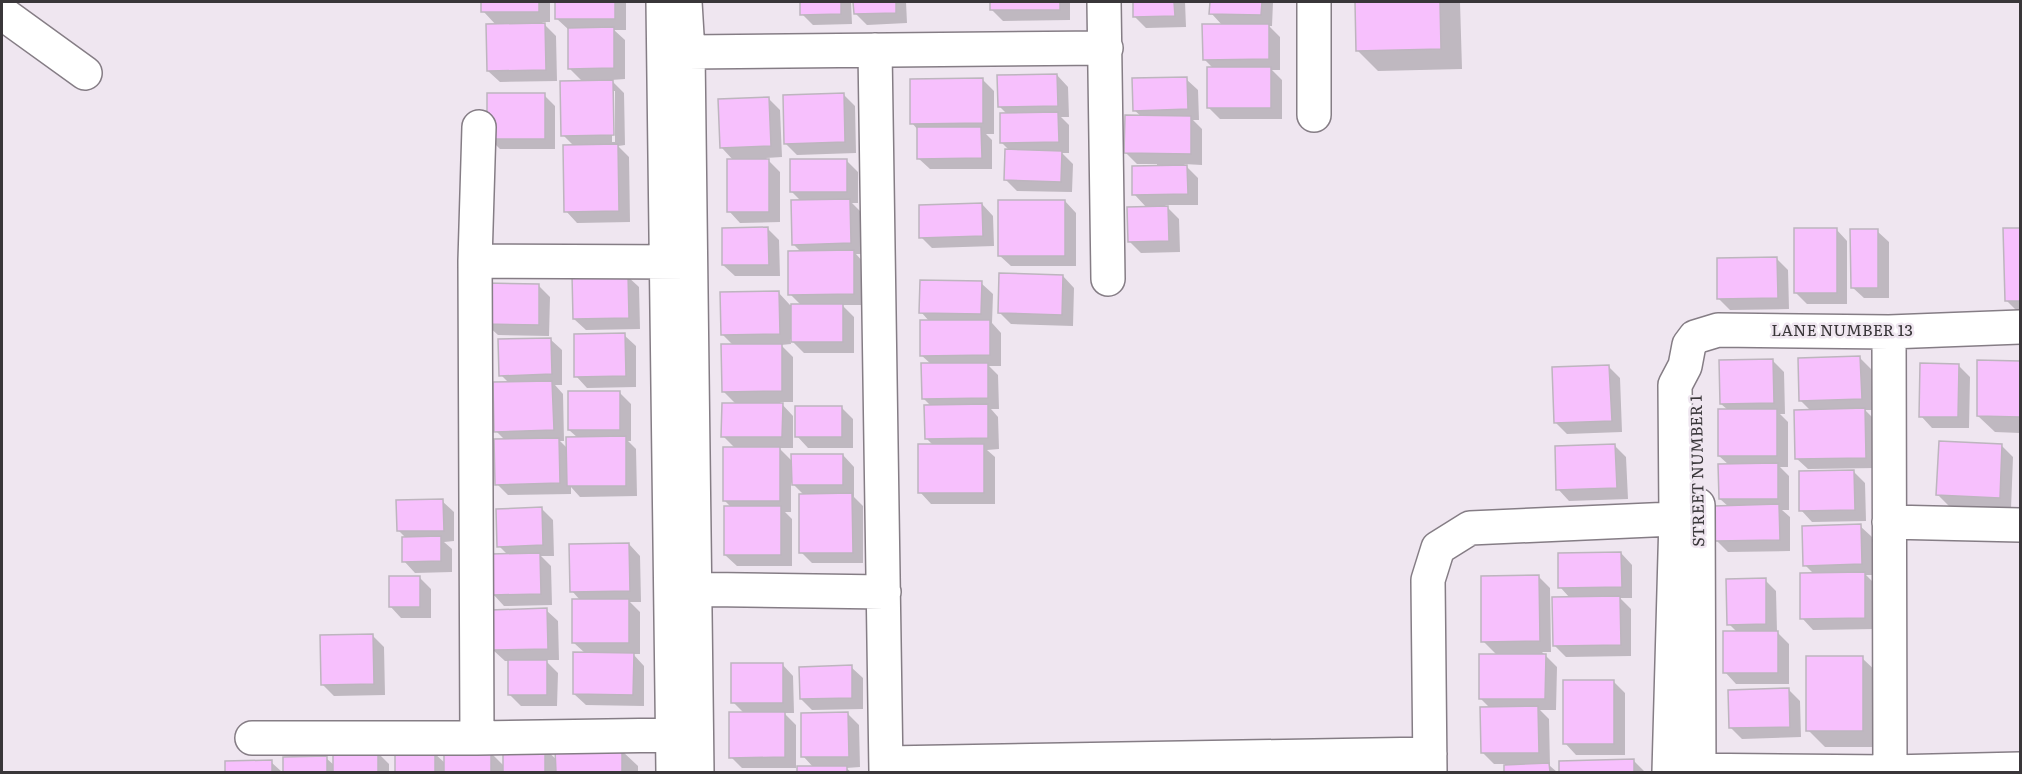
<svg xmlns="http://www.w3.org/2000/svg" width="2022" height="774" font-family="Literata,serif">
	<rect width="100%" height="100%" fill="#efe6f0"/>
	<path fill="#0003" fill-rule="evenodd" d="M483 2H550V22H542L556 36 557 81 500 82 488 71 497 26 483 11Z
		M556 2H626V30H614L625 40V79L611 80 624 93 625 145 618 146 629 157 630 222 577 223 566 211 574 146 563 135 583 82 570 69 569 30 556 18ZM612 91H615V142H612Z
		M802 2H851L852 24 813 25 802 14Z
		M855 2H906L907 23 867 25 855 13Z
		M992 2H1070V20L1003 21 992 10Z
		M1134 2H1185L1186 27 1146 28 1134 16Z
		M1211 2H1273L1272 26H1269L1280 37V70H1272L1282 80V119H1220L1209 108 1213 68 1204 59 1223 26 1211 13Z
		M1356 2H1460L1462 69 1378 71 1357 50Z
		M1057 75 1068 87 1069 117H1061L1069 125V153H1062L1073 164 1072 192 1017 191 1005 179 1010 151 1002 143 1007 114 999 106Z
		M982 79 994 91V134H986L992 140V169H930L918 158V130L912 123Z
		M1186 79 1198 90 1199 120H1193L1202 129V165L1184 164 1198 178V205H1165L1179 219 1180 252 1141 253 1129 241 1147 208 1134 194 1157 167V164H1137L1126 153 1142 117 1134 110Z
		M843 94 855 106 856 153 797 155 786 144Z
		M544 95 555 106V149H500L489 138Z
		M768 98 780 110 782 157 766 158 780 172V222L740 223 729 211 734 161 722 148Z
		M846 160 858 172V203H852L861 212 862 254H856L864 263 865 305H842L854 317V353H804L790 339 791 344 781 345 793 357V402H780L793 416V448H779L793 462 843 455 854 467V497L863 506V563H812L801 552 804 495 791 482V512H785L792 519V566H737L725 555 732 508 725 501 735 448 723 436 736 404 723 391 734 346 722 334 778 292 790 305H801L790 294 801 252 793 244 801 201 792 192Z
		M1065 201 1076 213V266H1011L999 255Z
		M982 204 993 216 994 246 932 248 921 237Z
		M768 229 779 240 780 276H735L723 265Z
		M1836 229 1847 241V304H1807L1796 293Z
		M2020 229V312H2018L2007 301 2005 230Z
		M1877 231 1889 242V298H1864L1852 287Z
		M1777 259 1788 270 1789 309 1730 310 1719 299Z
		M627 276 639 287 640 329 586 330 574 319Z
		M1063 276 1074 288 1073 326 1011 324 1000 313Z
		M981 283 993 294 992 323 1001 333V366H989L998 375 999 409H991L998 417 999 449 987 450 995 457V504H931L920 492 934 446 927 439 931 406 923 398 931 364 921 355 930 322 921 312Z
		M538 285 550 297 549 336 498 335 486 324Z
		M624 335 636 346V387L587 388 576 376Z
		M550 339 562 350V385H555L563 394 564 441H560L568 449 578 438 569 430 620 393 631 404V441H628L636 449 637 496 580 497 571 487V494L508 495 497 484 506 441 496 431 509 383 501 375Z
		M1860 358 1871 369 1873 410H1865L1876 421V468L1808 469 1796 458 1811 411 1801 401Z
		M1772 360 1784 372 1785 414H1780L1788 422V467H1780L1789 476V510H1782L1790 517V551L1728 552 1717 541 1729 507 1720 499 1729 465 1719 456 1728 410 1721 404Z
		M1979 362H2020V433L1995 432 1978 416Z
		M1958 365 1970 377 1969 428H1932L1921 416Z
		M1609 367 1620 378 1622 432 1567 434 1556 423Z
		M842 408 853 419V448H808L797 436Z
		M2001 445 2013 457 2011 509 1949 506 1938 495Z
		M1615 446 1626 457 1628 499 1569 501 1558 489Z
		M1854 472 1865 483 1866 521 1812 522 1801 510Z
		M442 501 454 512V541L444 542 452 549V572L415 573 404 561 406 538 398 530Z
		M541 508 553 520 554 556H541L551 566 552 605 504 606 493 594 508 555 499 546Z
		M1860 526 1872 537 1873 575H1866L1876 585V629L1813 630 1802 618 1814 574 1805 565Z
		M629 544 640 556 641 602H630L640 612V654H633L644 666V706L586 705 574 694 585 653 574 643 580 600 572 591Z
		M1621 553 1632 565V598H1620L1631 609V656L1566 657 1554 645 1570 598 1560 587Z
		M1539 577 1550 588 1551 652H1542L1557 667 1556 710H1540L1549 719 1550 766 1557 772H1506L1505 764H1494L1482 752 1490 708 1480 698 1497 655 1483 641Z
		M420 578 431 589V618H401L390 606Z
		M1765 580 1776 591 1777 632 1789 644V684H1736L1725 672 1737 632 1729 624Z
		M546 610 558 621 559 660H545L558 673 557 706H521L509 694 510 661H505L493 650Z
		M373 636 384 647 385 695 334 696 322 684Z
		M1862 658 1879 674V747H1825L1808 730Z
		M782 664 793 676 794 713H784L796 725V768H742L731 757 745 714 733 702Z
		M851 667 863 678V709L812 710 801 699Z
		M1613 681 1625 693V755H1576L1565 743Z
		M1789 690 1800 701 1801 737 1742 739 1730 727Z
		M848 714 859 725 860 767 846 768 851 772H798V768H814L803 756Z
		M544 748 557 760 621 750 638 766V772H397V754L434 753 446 764 490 752 504 766Z
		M378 753 389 764V772H285V759L326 758 335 766Z
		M1633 760 1645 772H1560V763Z
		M227 762H271L282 772H227Z"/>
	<path fill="#f7c0fd" stroke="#bdb5be" stroke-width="1.5" d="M481 2H539V12H481Z
		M555 2H615V19H555Z
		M800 2H841V14L800 15Z
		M853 2H896V13L854 14Z
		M990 2H1060V10H990Z
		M1133 2H1174L1175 16 1133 17Z
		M1210 2H1262L1261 15 1209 14Z
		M1355 2H1440L1441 49 1356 51Z
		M545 23 546 70 487 71 486 24Z
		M1202 24H1269V59L1203 60Z
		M614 27V68L568 69V28Z
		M1207 67H1271V108H1207Z
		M1057 74 1058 106 998 107 997 75Z
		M1187 77 1188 109 1133 111 1132 78Z
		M983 78V123L910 124V79Z
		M613 80 614 135 561 136 560 81Z
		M487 93H545V139H487Z
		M844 93 845 142 784 144 783 95Z
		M769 97 771 146 720 148 718 99Z
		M1058 112 1059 142 1000 143V113Z
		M1125 115 1191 116V154L1124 153Z
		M917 127H981L982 158 917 159Z
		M618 144 619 211 564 212 563 145Z
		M1005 149 1062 151 1061 182 1004 180Z
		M727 159H769V212H727Z
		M790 159H847V192H790Z
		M1187 165 1188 194 1132 195V166Z
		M850 199 851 243 792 245 791 200Z
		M998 200H1065V256H998Z
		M982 203 983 236 919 238V205Z
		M1168 206 1169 241 1128 242 1127 207Z
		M768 227 769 265H722V228Z
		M1794 228H1837V293H1794Z
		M2003 228H2020V301H2005Z
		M1850 229H1878V288H1851Z
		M854 250V294L788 295V251Z
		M1777 257 1778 298 1717 299V258Z
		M999 273 1063 275 1062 315 998 313Z
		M628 274 629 318 573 319 572 275Z
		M920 280 982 281 981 314 919 313Z
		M485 283 539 284V325L485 324Z
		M779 291 780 334 721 335 720 292Z
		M791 304H843V342H791Z
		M920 320H990V355L920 356Z
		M625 333 626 376 574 377V334Z
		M551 338 552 374 499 376 498 339Z
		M721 344H782V391L722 392Z
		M1860 356 1862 399 1799 401 1798 358Z
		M1773 359 1774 403 1720 404 1719 360Z
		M1977 360 2020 361V417L1977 416Z
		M921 363H988V398L922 399Z
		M1920 363 1959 364 1958 417H1919Z
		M1609 365 1612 421 1554 423 1552 367Z
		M552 381 554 430 494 432 493 382Z
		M568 391H620V430H568Z
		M722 403H783L782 437H721Z
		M988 404V438L925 439 924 405Z
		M795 406H842V437H795Z
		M1865 408 1866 458 1795 459 1794 410Z
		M1718 409H1777V456H1718Z
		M626 436V486H567L566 437Z
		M559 438 560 483 495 485 494 439Z
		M1939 441 2002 444 2000 498 1936 495Z
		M918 444H984V493H918Z
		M1615 444 1617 488 1556 490 1555 446Z
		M723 447H780V501H723Z
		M791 454H843V485H792Z
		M1778 463V499H1719L1718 464Z
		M1854 470 1855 510 1799 511V471Z
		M852 493 853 553H799V494Z
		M443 499 444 531H397L396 500Z
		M1779 504 1780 540 1715 541 1714 506Z
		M724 506H781V555H724Z
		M542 507 543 545 497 547 496 509Z
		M1861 524 1862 564 1803 566 1802 526Z
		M441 536V561L402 562V537Z
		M629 543 630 591 570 592 569 544Z
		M1621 552 1622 587 1558 588V553Z
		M540 553 541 594 491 595 490 554Z
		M1865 572V618L1800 619V573Z
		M1539 575 1540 641 1481 642V576Z
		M389 576H420V607H389Z
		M1766 578V624L1727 625 1726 579Z
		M1620 596 1621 645 1553 646 1552 597Z
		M572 599H629V643H572Z
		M547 608 548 649 492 650 491 610Z
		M1723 631H1778V673H1723Z
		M373 634 374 684 321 685 320 635Z
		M573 652 634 653 633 695 573 694Z
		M1479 654H1546L1545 699H1479Z
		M1806 656H1863V731H1806Z
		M508 660H547V695H508Z
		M731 663H783V703H731Z
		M852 665V698L800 699 799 667Z
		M1563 680H1614V744H1563Z
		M1789 688 1790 727 1729 728 1728 690Z
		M1538 706 1539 753H1481L1480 707Z
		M729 712H785V757L729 758Z
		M848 712 849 757H801V713Z
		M503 746H545V772H503Z
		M622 748V772H556L555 749Z
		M444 750H491V772H444Z
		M333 751H378V772H333Z
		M395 752H435V772H395Z
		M327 756V772H283V757Z
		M1634 759V772H1559V761Z
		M272 760V772H225V761Z
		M1549 763 1550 772H1504V765Z
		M797 766H847V772H797Z"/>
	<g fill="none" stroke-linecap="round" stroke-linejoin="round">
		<g stroke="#857d85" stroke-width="36">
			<path id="minor" d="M663 2 673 772
				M685 2 688 52 697 772
				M1104 2 1108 279
				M1314 2V115
				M2 13 85 73
				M875 50 886 772
				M688 52 1106 48
				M475 261 689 262
				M1889 332 1890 772
				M1698 505 1699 772
				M1889 522 2020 525
				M672 589 884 592
				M252 738H477L673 735
				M477 738 475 261 479 127
				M886 763 1430 754
				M1677 770 1890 772 2020 769
				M1430 772 1428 580 1438 548 1470 528 1696 518
				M1669 772 1676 518 1675 385 1685 366 1689 345 1695 337 1718 330 1889 332 2020 327"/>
		</g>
		<use href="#minor" stroke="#fff" stroke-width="33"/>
	</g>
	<g text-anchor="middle" stroke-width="5" stroke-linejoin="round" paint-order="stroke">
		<g font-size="16" fill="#393639" stroke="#efe6f0">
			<text x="1842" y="336">LANE NUMBER 13</text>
			<text transform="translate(1697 471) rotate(-91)" y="6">STREET NUMBER 1</text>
		</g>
	</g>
	<rect width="2022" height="774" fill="none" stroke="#393639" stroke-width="6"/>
</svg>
